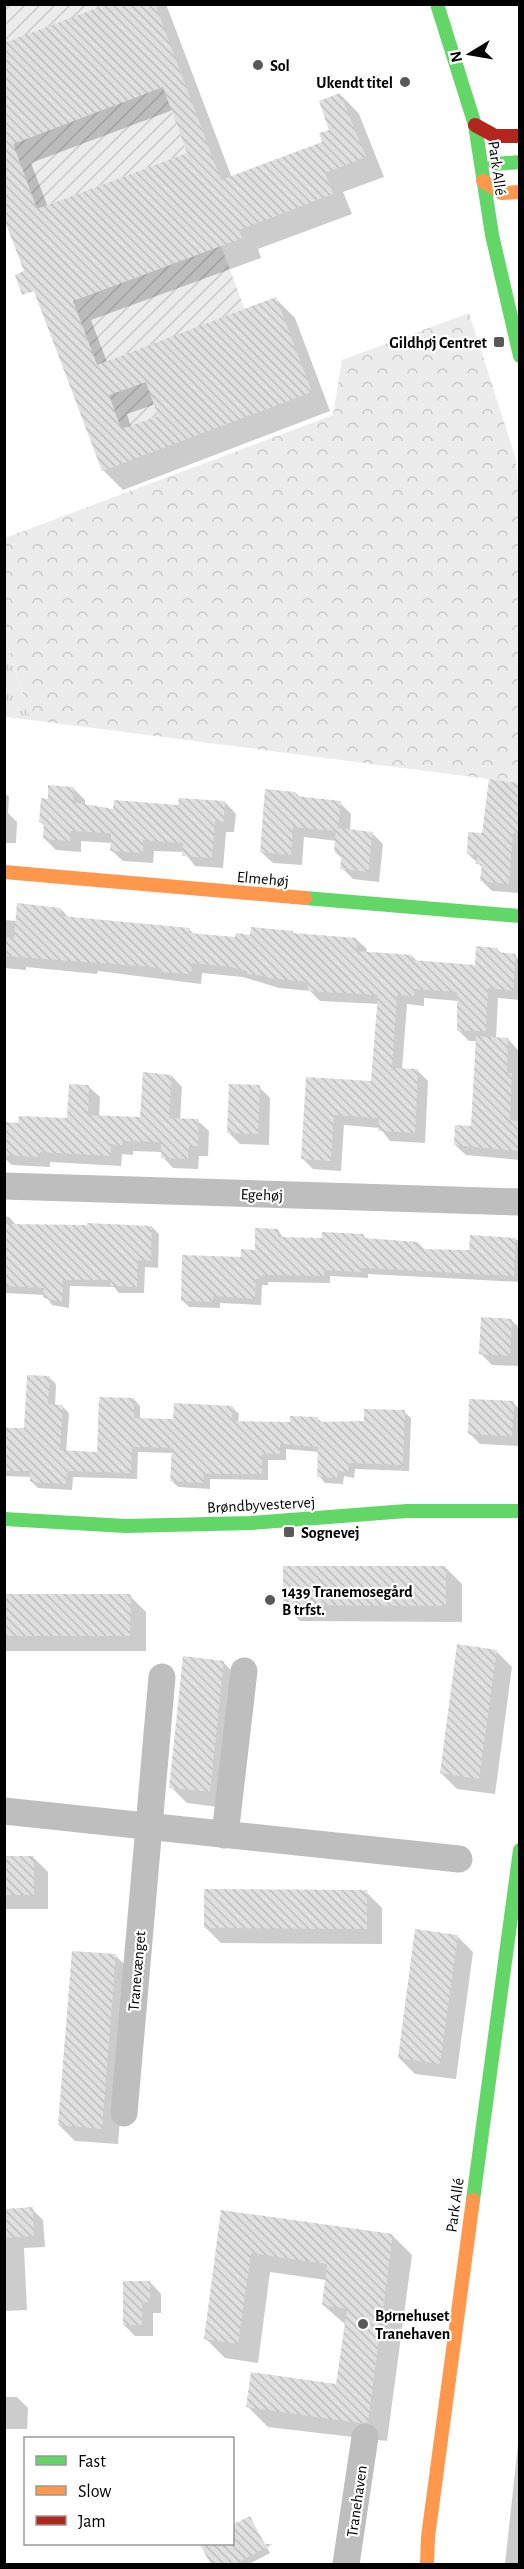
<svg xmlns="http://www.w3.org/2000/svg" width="524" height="2569" font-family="'Alegreya Sans',sans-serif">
	<defs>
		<pattern id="grass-tufts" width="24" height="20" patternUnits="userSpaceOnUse" patternTransform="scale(1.5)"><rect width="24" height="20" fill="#ececec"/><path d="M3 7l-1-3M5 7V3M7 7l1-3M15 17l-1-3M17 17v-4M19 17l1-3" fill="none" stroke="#c9c9c9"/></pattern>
		<pattern id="forest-crowns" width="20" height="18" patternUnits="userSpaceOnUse" patternTransform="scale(1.5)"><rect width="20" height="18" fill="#ececec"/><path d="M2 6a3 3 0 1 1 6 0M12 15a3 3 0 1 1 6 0" fill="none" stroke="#c9c9c9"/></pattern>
		<pattern id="garden-furrows" width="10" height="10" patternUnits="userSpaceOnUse" patternTransform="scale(1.5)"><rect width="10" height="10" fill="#ececec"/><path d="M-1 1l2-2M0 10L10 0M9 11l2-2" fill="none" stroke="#c9c9c9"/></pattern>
		<pattern id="building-back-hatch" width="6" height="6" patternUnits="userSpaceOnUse" patternTransform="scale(1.5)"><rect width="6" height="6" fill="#dfdfdf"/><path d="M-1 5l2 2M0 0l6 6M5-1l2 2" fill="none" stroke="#bebebe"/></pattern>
	</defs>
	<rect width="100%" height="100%" fill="#fff"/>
	<path fill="url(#grass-tufts)" d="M4 637H5L31 720 5 717Z"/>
	<path fill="url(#forest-crowns)" d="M469 313 515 456 519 488V783L31 720 5 637V538L333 415 342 360Z"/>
	<path fill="url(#garden-furrows)" d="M5 5H108L5 43Z
		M163 87 187 153 37 209 13 144Z
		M221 246 245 310 97 365 73 301Z
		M146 382 158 416 121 429 109 395Z"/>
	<path fill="#0003" fill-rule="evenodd" d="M112 4H166L232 178 324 143 331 131 340 94 359 114 384 177 343 192 352 214 258 249 261 258 91 320 107 362 276 299 295 318 330 411 123 490 103 470 4 213V45ZM173 110 189 154 48 207 31 163ZM156 404 160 417 131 427 127 414Z
		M491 781 520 785 519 893 492 891 482 881 483 868 468 854 484 835Z
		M74 789 85 800V806L114 810 225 802 236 814 234 832H226L223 868 195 866 184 852 154 851 153 863 123 861 111 850 112 843 81 841V852L56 850 45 839 46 827 40 822 49 801Z
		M4 792 9 797 8 813 17 822 16 843H4Z
		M296 793 301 798 340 803 351 814 350 831 372 833 383 844 379 882 353 879 342 868 343 859 335 852 337 841 304 837 302 865 273 863 261 852Z
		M61 909 69 918 189 929 195 935 236 939 292 932 295 935 356 939 367 949 366 953 412 956 418 962 476 966 497 949 502 954 515 956 520 960V1000L498 998 496 1039H508L518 1050 520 1160 466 1155 455 1145 473 1128 477 1041H469L458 1030V1001L424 998V1006L407 1004 402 1070 418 1071 428 1081 425 1143 390 1141 380 1128 344 1125 341 1171 313 1169 303 1159 308 1079 372 1083 379 1004 320 1001 310 991 279 988 243 977 202 973 201 984 98 971 97 974 26 967V970L4 968V920L17 921Z
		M172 1076 182 1087 180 1120 198 1121 209 1131 208 1156H199L198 1169 173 1168 163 1157V1152L133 1151V1155L122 1154 121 1166 50 1162V1167L12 1165 4 1158V1124L69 1120 89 1087 100 1097 99 1117 141 1119Z
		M259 1087 270 1098 269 1145 240 1144 229 1133Z
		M4 1216 9 1217 17 1226 152 1227 159 1234 158 1268 145 1267 144 1293H119L114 1287 70 1286 69 1308 52 1305 45 1295 4 1293Z
		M278 1230 284 1239 323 1240 363 1235 367 1240 418 1243 426 1251 470 1252 516 1239 520 1243V1282L368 1274V1278L330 1276V1283L268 1282V1285H262L261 1305 220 1303V1308L189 1307 182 1300 256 1251Z
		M511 1320 520 1328V1366L492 1365 481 1354Z
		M49 1377 56 1384 55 1406H62L69 1413 66 1452 98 1454 134 1399 140 1406V1420H175L232 1407 239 1414 238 1423 292 1424 317 1418 323 1423H366L404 1412 411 1418 409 1471 355 1469 354 1478 344 1476 343 1484 325 1483 319 1476V1452L286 1449V1460H268V1480L210 1479V1489L178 1487 172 1481 173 1453 138 1452 137 1479 73 1477 72 1490 38 1488 31 1481 32 1477 4 1476V1429L26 1430Z
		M513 1403 520 1409V1446L480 1444 469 1433Z
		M446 1568 462 1584V1622L300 1621 284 1605Z
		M4 1596H130L146 1612V1651H4Z
		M496 1651 512 1667 495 1794 457 1789 441 1773Z
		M223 1662 239 1678 226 1808 187 1803 171 1787Z
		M4 1857H33L48 1872V1909H4Z
		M366 1892 382 1908V1944L221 1943 205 1927Z
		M457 1936 473 1952 456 2079 415 2074 399 2058Z
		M116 1956 132 1972 118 2144 75 2141 59 2125Z
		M32 2209 43 2220 45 2247 24 2248 27 2310 4 2311V2210Z
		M222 2212 393 2236 412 2255 387 2441 268 2427 248 2407 337 2386 346 2325 323 2305 326 2280 270 2272 258 2363 225 2358 205 2338Z
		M150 2282 161 2294V2313H153V2336H135L124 2325Z
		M4 2397H17L28 2408 27 2429H4Z
		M520 2426V2564H505Z
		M250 2518 270 2553 249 2564H212L200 2544H232Z"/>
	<path fill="url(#building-back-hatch)" fill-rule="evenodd" d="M108 4H155L221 180 322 142 319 133 329 130 319 101 340 93 366 157 325 173 333 194 239 230 242 238 237 240 73 301 97 365 276 297 312 392 102 471 34 291 22 295 15 275 24 271 4 219V43ZM163 87 187 153 37 209 13 144ZM146 382 158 416 121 429 109 395Z
		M489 779 519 783V834L513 833 509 884 480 881 482 864H476L477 855 467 854 468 832 482 833Z
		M48 785 74 787 73 802 113 809 114 800 178 805 179 798 225 801 224 822 215 821 212 858 182 856 183 843 143 840V853L110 851 111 833 71 831 70 841 43 839 44 823 39 822 41 798 48 799Z
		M265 789 296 792V796L341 801 338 828 373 832 368 872 340 869 342 853 334 852 336 831 293 827 291 855 260 852Z
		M17 903 61 908V916L190 928 189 933 235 937 236 933 250 935 251 927 293 931V933L357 938 356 951 412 955V960L475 965 476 946 498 948 497 952 516 954 513 991 488 988 486 1031H457V992L415 989 414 996 397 995 392 1068 418 1069 415 1133 378 1131 379 1118 334 1115 331 1161 301 1159 306 1077 371 1081 378 995 308 991V982L267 978V976L247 974V971L231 967 192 963 191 974 162 972V969L153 967 4 956 6 937 14 938Z
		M476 1036 508 1038 507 1073H512L510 1120 519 1121V1151L454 1145 455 1125 471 1126Z
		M143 1072 172 1075 169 1118 199 1119 198 1146H189L188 1159 161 1158V1142L123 1141 122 1145 111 1144V1156L40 1152 39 1157 4 1155V1122L18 1123 19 1116 67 1118 69 1084 89 1085 88 1115 140 1117Z
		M229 1084 260 1085 258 1134 227 1133Z
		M87 1223 152 1226 151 1261 138 1260 137 1287 110 1286V1280H63L62 1302 43 1298 44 1288 4 1286V1224L87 1225Z
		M255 1228 278 1229V1237L322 1238V1232L364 1234 363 1238 419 1242 418 1249 469 1250 470 1235 516 1238 514 1276 362 1268 361 1272 324 1270V1276L262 1275V1279H256L255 1299 213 1296V1302L181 1301 182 1255 241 1257V1249L255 1250Z
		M481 1317 512 1319 510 1356 479 1354Z
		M27 1375 50 1376 48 1404 63 1405 60 1450 97 1452 99 1397 134 1398V1418L173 1419 174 1403 233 1406 232 1421 290 1422V1416L318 1417V1422L364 1421V1409L405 1410 403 1465 349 1463 348 1473 338 1471 337 1478 317 1477 318 1447 280 1444V1454H262V1474H204V1483L170 1481 172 1448 132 1447 131 1473 67 1471 66 1484 30 1482V1471H4V1428H24Z
		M469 1399 514 1401 512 1436 468 1434Z
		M283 1566H446V1606L283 1605Z
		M4 1594H131L130 1636H4Z
		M457 1644 497 1650 479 1779 440 1773Z
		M183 1656 224 1661 210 1792 169 1788Z
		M4 1856H34V1895H4Z
		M204 1889 367 1890V1929L204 1928Z
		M415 1929 458 1935 440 2064 398 2058Z
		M72 1951 116 1954 102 2129 58 2125Z
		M33 2207 34 2236 4 2238V2209Z
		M221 2210 393 2234 368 2422 359 2423 246 2407 251 2372 336 2384 347 2309 322 2305 327 2264 251 2253 238 2344 204 2339Z
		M123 2281H150V2302H142V2325H123Z
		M250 2516 264 2544H273L233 2565H211L200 2544H232V2525Z"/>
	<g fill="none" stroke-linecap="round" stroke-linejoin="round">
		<path stroke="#bebebe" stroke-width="27" d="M4 1186 520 1202
			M4 1811 459 1859
			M225 1835 244 1671
			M124 2113 162 1677
			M346 2564 365 2437"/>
		<path stroke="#63d668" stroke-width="14" d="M437 4 475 125 492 235 520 356
			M495 164 520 162
			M305 898 520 916
			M4 1519 126 1526 251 1523 407 1511H520
			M473 2200 520 1850"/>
		<path stroke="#ff974d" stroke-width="14" d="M483 181 502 193 520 192
			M4 872 305 898
			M427 2564 428 2537 473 2200"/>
		<path stroke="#b3261e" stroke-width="14" d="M475 125 495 136H520"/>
	</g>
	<g fill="#595959" stroke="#fff" stroke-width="2">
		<circle cx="258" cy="65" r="6"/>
		<circle cx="405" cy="82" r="6"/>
		<rect x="493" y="336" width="12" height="12" rx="3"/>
		<rect x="283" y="1526" width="12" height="12" rx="3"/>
		<circle cx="270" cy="1600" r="6"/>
		<circle cx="363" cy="2324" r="6"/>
	</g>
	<g text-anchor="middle" stroke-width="4.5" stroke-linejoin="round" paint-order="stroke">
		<g font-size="16" font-weight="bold" fill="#000" stroke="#fff" text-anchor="start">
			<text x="270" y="71">Sol</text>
			<text x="393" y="88" text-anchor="end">Ukendt titel</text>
			<text x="487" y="348" text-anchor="end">Gildhøj Centret</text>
			<text x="301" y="1538">Sognevej</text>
			<text x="282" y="1597">1439 Tranemosegård<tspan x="282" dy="18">B trfst.</tspan></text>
			<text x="375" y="2321">Børnehuset<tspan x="375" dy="18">Tranehaven</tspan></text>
		</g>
		<g font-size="16" fill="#000" stroke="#fff">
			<text transform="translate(498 168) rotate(82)" y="6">Park Allé</text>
			<text transform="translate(263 878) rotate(5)" y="6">Elmehøj</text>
			<text transform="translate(262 1194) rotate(2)" y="6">Egehøj</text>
			<text transform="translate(261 1504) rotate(-3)" y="6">Brøndbyvestervej</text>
			<text transform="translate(136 1971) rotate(-85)" y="6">Tranevænget</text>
			<text transform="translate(454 2205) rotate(-82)" y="6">Park Allé</text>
			<text transform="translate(356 2501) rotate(-82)" y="6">Tranehaven</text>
		</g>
	</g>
	<rect width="524" height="2569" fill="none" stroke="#000000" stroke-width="12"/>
	<rect x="24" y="2437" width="210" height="108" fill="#ffffff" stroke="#999999" stroke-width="1.5"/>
	<rect x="36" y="2456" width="30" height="9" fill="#63d668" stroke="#999999" stroke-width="1.5"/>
	<text x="78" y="2467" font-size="18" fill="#000000">Fast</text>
	<rect x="36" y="2486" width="30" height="9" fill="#ff974d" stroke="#999999" stroke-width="1.5"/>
	<text x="78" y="2497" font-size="18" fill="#000000">Slow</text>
	<rect x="36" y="2516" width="30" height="9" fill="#b3261e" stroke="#999999" stroke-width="1.5"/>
	<text x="78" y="2527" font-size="18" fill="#000000">Jam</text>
	<g transform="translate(470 54) rotate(259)" stroke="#ffffff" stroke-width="4.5" paint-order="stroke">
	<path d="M0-4.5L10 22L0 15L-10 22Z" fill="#000000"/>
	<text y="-9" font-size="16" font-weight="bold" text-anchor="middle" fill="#000000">N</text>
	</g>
</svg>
